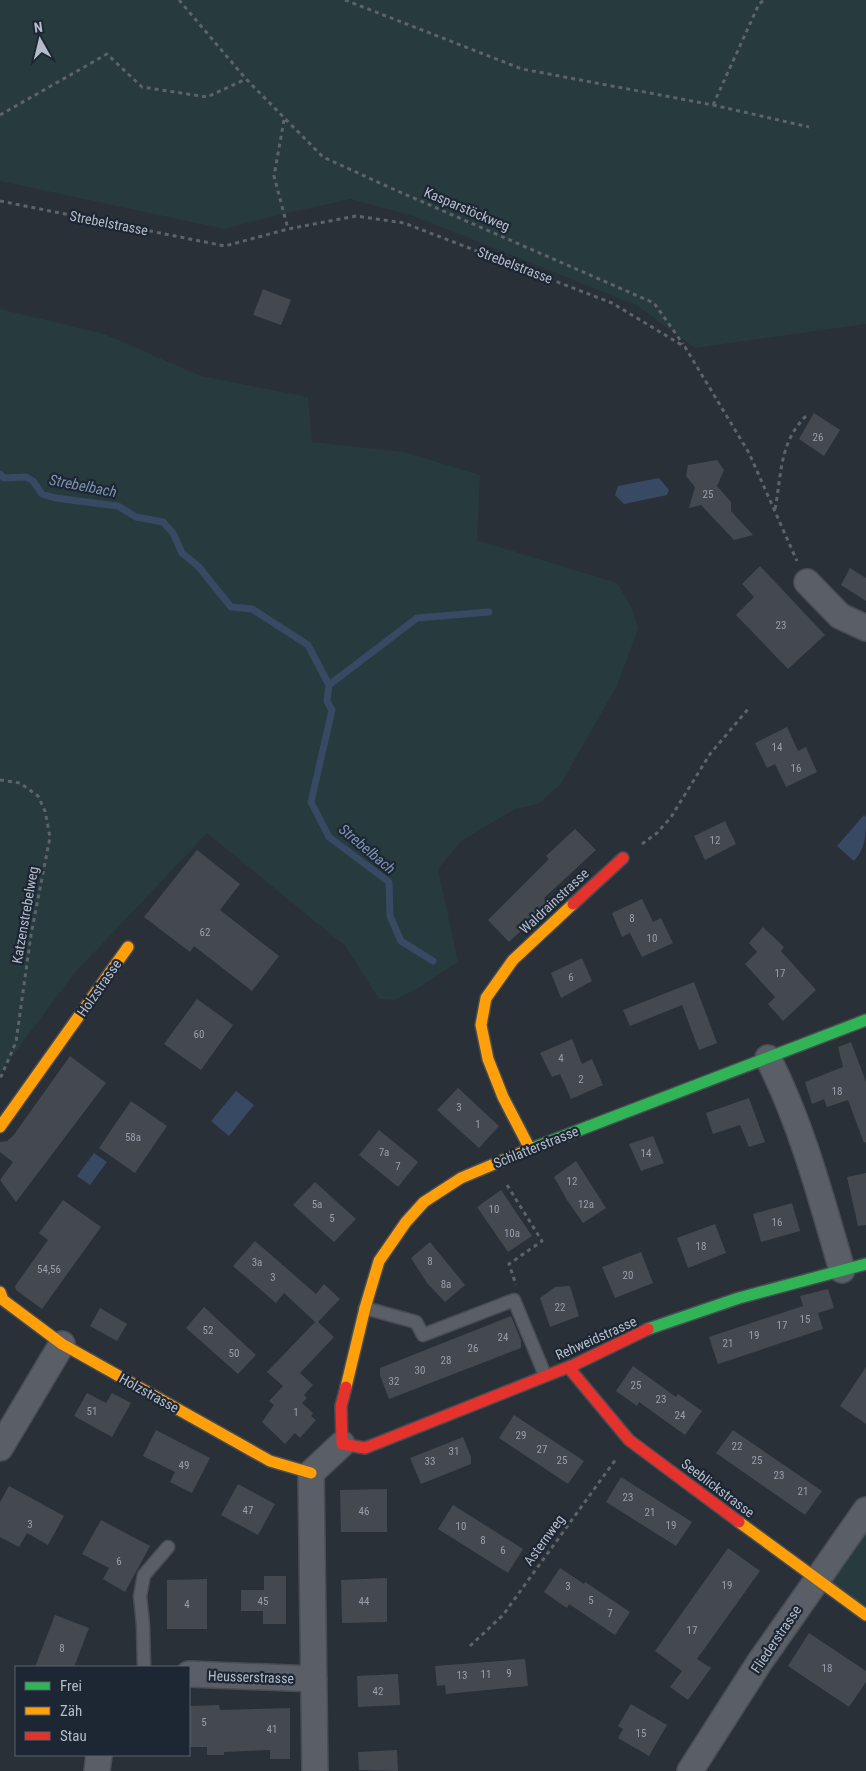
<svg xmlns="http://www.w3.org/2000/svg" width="866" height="1771" font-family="'Roboto Condensed',sans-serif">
	<rect width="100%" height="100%" fill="#2a3038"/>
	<path fill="#273a3e" d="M0 0H866V324L695 348 636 305 416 217 351 199 282 214 224 229 0 181Z
		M0 309 104 334 201 376 308 397 312 442 404 452 480 475 477 540 617 583 632 608 638 629 617 686 560 785 538 804 515 809 461 841 438 869 458 962 420 987 394 1000 379 999 345 946 207 833 72 976 0 1073Z
		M866 1510V1615L817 1579Z"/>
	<path fill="#384963" d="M659 478 669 490 667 495 624 504 615 495 618 486Z
		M864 815 866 817C866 834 866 848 854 861L837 846Z
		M236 1091 254 1105 229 1136 211 1121Z
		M94 1153 107 1162 90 1185 77 1176Z"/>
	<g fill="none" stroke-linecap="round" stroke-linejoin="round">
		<path stroke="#384963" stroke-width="7" d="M0 474 4 478 26 477 33 481 42 494 55 498 118 506 136 517 163 522 173 533 182 553 198 566 231 607 252 609 308 645 329 685 327 701 332 710 311 802 329 837 389 882 390 916 401 941 433 961
			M329 685 417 618 489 612"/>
	</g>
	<path fill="#444950" d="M263 289 291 300 281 325 253 315Z
		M814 413 840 430 824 456 799 439Z
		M717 460 724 470 717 486 731 502V511L753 535 734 540 701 505 689 508 695 487 686 476 688 465Z
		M760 566 825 635 788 669 736 615 754 597 742 584Z
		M850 568 866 578V601L841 585Z
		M787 727 798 751 806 747 817 772 786 787 775 764 767 768 755 743Z
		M725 821 736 844 705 860 694 836Z
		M575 829 596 850 544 898 550 904 509 942 488 920 549 859 546 856Z
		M197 850 240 884 220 910 279 956 252 991 194 946 190 952 144 917Z
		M642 899 653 922 661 918 673 943 642 957 630 933 622 937 612 913Z
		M763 927 784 947 781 951 816 990 783 1021 768 1004 775 997 745 964 757 952 749 943Z
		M582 958 592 981 561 998 551 973Z
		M694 982 717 1043 699 1050 682 1005 630 1026 623 1010Z
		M197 999 233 1025 201 1070 164 1044Z
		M572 1039 582 1064 592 1059 603 1085 571 1099 560 1074 552 1077 540 1053Z
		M851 1042 866 1082V1142L864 1143 848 1100 827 1107 824 1099 812 1104 805 1082 843 1067 838 1047Z
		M70 1056 106 1083 16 1202 0 1180 13 1162 0 1152V1142L7 1141 13 1136Z
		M458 1088 499 1126 479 1148 437 1110Z
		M749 1098 765 1142 749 1147 740 1125 713 1134 706 1113Z
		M131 1101 167 1126 135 1173 99 1148Z
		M379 1130 418 1162 398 1187 359 1155Z
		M653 1136 664 1163 641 1171 629 1144Z
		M576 1161 606 1208 583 1223 567 1200 554 1177Z
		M866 1173V1225L858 1226 847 1177Z
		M315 1182 356 1219 334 1242 293 1205Z
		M501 1190 532 1236 508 1252 477 1207Z
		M63 1200 101 1227 42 1309 16 1290 15 1286 48 1240 39 1233Z
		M792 1203 800 1231 761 1242 753 1214Z
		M715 1224 726 1253 688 1268 677 1238Z
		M255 1241 316 1294 324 1284 340 1299 318 1322 334 1337 300 1373 313 1385 304 1395 307 1398 302 1403 313 1413 311 1416 316 1420 300 1438 295 1433 285 1444 262 1422 274 1405 269 1401 283 1386 267 1372 315 1322 284 1293 276 1303 233 1266Z
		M430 1242 465 1285 445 1302 427 1283 411 1258Z
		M641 1252 653 1283 615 1298 602 1267Z
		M570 1286 579 1316 550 1327 540 1298 555 1287Z
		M828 1289 834 1308 818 1313 823 1329 718 1364 709 1337 803 1306 800 1296Z
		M204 1307 256 1355 238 1374 186 1328Z
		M100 1308 127 1324 117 1341 90 1326Z
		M511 1316 521 1340V1348L389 1399 380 1375V1368Z
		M633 1366 676 1397 678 1394 702 1411 685 1435 639 1402 637 1406 616 1391Z
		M866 1367V1424L840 1406Z
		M87 1393 106 1403 112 1393 131 1403 112 1437 74 1416Z
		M514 1415 584 1461 568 1484 499 1438Z
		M156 1430 210 1458 192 1493 170 1482 175 1472 143 1456Z
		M733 1430 822 1491 805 1515 716 1453Z
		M463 1437 471 1457V1464L421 1484 410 1458Z
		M621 1477 692 1522 676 1546 606 1502Z
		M238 1484 275 1504 258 1535 221 1515Z
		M9 1486 64 1516 48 1545 27 1533 19 1547 0 1537V1502Z
		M387 1489V1532H341L340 1490Z
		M453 1505 523 1549 508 1573 438 1529Z
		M101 1520 150 1546 125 1592 103 1579 109 1568 82 1554Z
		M728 1548 760 1571 697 1659 711 1668 688 1700 670 1687 682 1671 655 1651Z
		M560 1568 584 1584 585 1582 630 1612 615 1635 569 1604 567 1608 544 1592Z
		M264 1576H286V1624H263V1611H241V1590H264Z
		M387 1578V1622L342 1623 341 1580Z
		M207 1579V1629H167V1580Z
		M55 1615 89 1628 74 1667H35Z
		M809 1633 866 1671V1682L849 1707 788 1666Z
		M525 1659 528 1686 446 1694 445 1685 437 1686 435 1666Z
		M398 1674 400 1705 358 1707 357 1676Z
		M631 1704 667 1725 649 1756 618 1738 623 1729 618 1726Z
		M219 1705 220 1710 290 1708V1759H270V1750L224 1752V1755H207V1747H189V1706Z
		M397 1750 398 1771 359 1770 358 1752Z"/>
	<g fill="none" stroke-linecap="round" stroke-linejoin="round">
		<g stroke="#484c53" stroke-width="15">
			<path id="lane" d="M365 1308 416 1322 423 1335 514 1300 545 1375
				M144 1667 143 1625 140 1596 144 1575 168 1547"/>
		</g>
		<g stroke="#484c53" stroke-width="28">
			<path id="street" d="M807 582 840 616 866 628
				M768 1058C802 1125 821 1198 842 1270
				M0 1448 62 1344
				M189 1674 314 1679
				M97 1771 99 1755
				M315 1771 311 1473 342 1444
				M690 1771 759 1663 866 1510"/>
		</g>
		<g stroke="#484c53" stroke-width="14">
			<path id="fast" d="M530 1149 866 1020
				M648 1329 739 1298 866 1264"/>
		</g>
		<g stroke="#484c53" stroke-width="14">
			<path id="slow" d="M0 1127 128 947
				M530 1149 503 1097 488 1059 481 1025 486 998 513 960 573 904
				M0 1292 3 1300 62 1344 270 1461 311 1473
				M346 1387 365 1308 379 1261 406 1222 424 1202 461 1178 530 1149
				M739 1522 866 1615"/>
		</g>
		<g stroke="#484c53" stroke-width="14">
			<path id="jam" d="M573 904 623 858
				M569 1368 629 1440 739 1522
				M346 1387 341 1406 342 1444 365 1448 576 1364 648 1329"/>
		</g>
		<path stroke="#5d636a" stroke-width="3" stroke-dasharray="4 4" stroke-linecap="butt" d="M179 0 246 79 323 157 393 189 654 303 683 344
			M345 0 522 69 713 105 809 127
			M713 105 759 4 764 0
			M0 115 107 54 142 87 207 97 246 79
			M284 120 274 176 288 229
			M0 201 225 246 288 229 356 216 404 223 612 303 685 347 749 453 797 561
			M775 509C782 473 779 442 807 415
			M0 780 20 783 38 796 45 811 50 837 31 935 16 1042 0 1079
			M642 844 657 833 671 817 710 754 749 708
			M507 1185 542 1241 509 1264 516 1285
			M470 1646 503 1615 616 1459"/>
		<use href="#lane" stroke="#5a5e66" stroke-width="12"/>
		<use href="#street" stroke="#5a5e66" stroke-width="25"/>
		<use href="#fast" stroke="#30b455" stroke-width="11"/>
		<use href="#slow" stroke="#ff9f0a" stroke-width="11"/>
		<use href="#jam" stroke="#e5322d" stroke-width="11"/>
	</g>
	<g text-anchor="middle" stroke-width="4.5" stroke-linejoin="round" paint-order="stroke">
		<g font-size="11" fill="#989fab">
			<text x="818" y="441">26</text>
			<text x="708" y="498">25</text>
			<text x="781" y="629">23</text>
			<text x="777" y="751">14</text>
			<text x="796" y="772">16</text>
			<text x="715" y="844">12</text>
			<text x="632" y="922">8</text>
			<text x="205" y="936">62</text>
			<text x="652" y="942">10</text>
			<text x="780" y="977">17</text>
			<text x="571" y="981">6</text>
			<text x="199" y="1038">60</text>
			<text x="561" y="1062">4</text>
			<text x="581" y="1083">2</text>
			<text x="837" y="1095">18</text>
			<text x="459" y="1111">3</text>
			<text x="478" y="1128">1</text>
			<text x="133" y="1141">58a</text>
			<text x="384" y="1156">7a</text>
			<text x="646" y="1157">14</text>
			<text x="398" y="1170">7</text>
			<text x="572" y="1185">12</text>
			<text x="317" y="1208">5a</text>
			<text x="586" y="1208">12a</text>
			<text x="494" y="1213">10</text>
			<text x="332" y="1222">5</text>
			<text x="777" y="1226">16</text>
			<text x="512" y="1237">10a</text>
			<text x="701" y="1250">18</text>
			<text x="430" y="1265">8</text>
			<text x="257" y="1266">3a</text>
			<text x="49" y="1273">54,56</text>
			<text x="628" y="1279">20</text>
			<text x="273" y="1281">3</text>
			<text x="446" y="1288">8a</text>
			<text x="560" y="1311">22</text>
			<text x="805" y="1323">15</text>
			<text x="782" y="1329">17</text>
			<text x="208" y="1334">52</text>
			<text x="754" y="1339">19</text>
			<text x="503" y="1341">24</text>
			<text x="728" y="1347">21</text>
			<text x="473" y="1352">26</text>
			<text x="234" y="1357">50</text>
			<text x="446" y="1364">28</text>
			<text x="420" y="1374">30</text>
			<text x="394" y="1385">32</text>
			<text x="636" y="1389">25</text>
			<text x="661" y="1403">23</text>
			<text x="92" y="1415">51</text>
			<text x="296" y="1416">1</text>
			<text x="680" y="1419">24</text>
			<text x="521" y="1439">29</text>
			<text x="737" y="1450">22</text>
			<text x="542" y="1453">27</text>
			<text x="454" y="1455">31</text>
			<text x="562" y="1464">25</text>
			<text x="757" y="1464">25</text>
			<text x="430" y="1465">33</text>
			<text x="184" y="1469">49</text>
			<text x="779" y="1479">23</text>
			<text x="803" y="1495">21</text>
			<text x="628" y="1501">23</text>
			<text x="248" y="1514">47</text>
			<text x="364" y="1515">46</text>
			<text x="650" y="1516">21</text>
			<text x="30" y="1528">3</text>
			<text x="671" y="1529">19</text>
			<text x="461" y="1530">10</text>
			<text x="483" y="1544">8</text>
			<text x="503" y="1554">6</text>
			<text x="119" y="1565">6</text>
			<text x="727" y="1589">19</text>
			<text x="568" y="1590">3</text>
			<text x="591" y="1604">5</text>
			<text x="263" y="1605">45</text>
			<text x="364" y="1605">44</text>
			<text x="187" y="1608">4</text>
			<text x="610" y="1617">7</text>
			<text x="692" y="1634">17</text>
			<text x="62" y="1652">8</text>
			<text x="827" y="1672">18</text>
			<text x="509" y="1677">9</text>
			<text x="486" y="1678">11</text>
			<text x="462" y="1679">13</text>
			<text x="378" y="1695">42</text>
			<text x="204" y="1726">5</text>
			<text x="272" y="1733">41</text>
			<text x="641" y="1737">15</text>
		</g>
		<g font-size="14" fill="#b4bcc9" stroke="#1d2633">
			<text transform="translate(467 209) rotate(23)" y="5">Kasparstöckweg</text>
			<text transform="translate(109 223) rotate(11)" y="5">Strebelstrasse</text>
			<text transform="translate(515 265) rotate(21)" y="5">Strebelstrasse</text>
			<text transform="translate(554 901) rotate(-43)" y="5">Waldrainstrasse</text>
			<text transform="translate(25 915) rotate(-80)" y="5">Katzenstrebelweg</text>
			<text transform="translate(99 988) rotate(-55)" y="5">Holzstrasse</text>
			<text transform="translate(536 1147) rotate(-22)" y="5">Schlatterstrasse</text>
			<text transform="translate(596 1338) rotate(-24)" y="5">Rehweidstrasse</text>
			<text transform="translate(149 1393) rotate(29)" y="5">Holzstrasse</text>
			<text transform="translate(718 1488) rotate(37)" y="5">Seeblickstrasse</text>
			<text transform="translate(544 1540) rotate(-54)" y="5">Asternweg</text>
			<text transform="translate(776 1639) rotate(-56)" y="5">Fliederstrasse</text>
			<text transform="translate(251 1677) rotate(2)" y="5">Heusserstrasse</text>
		</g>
		<g font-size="15" font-style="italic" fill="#7c92b1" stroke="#1d2633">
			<text transform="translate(83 486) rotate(11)" y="5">Strebelbach</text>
			<text transform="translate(367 849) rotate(40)" y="5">Strebelbach</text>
		</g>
	</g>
	<rect x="15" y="1666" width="175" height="90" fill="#1d2633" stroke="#59626f"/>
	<rect x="25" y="1682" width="25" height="8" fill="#30b455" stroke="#59626f"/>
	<text x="60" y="1691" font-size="15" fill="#b4bcc9">Frei</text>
	<rect x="25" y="1707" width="25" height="8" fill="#ff9f0a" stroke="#59626f"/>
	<text x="60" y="1716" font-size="15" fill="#b4bcc9">Zäh</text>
	<rect x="25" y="1732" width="25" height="8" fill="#e5322d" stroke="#59626f"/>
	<text x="60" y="1741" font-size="15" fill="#b4bcc9">Stau</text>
	<g transform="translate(40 40) rotate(352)" stroke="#1d2633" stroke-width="4" paint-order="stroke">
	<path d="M0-4L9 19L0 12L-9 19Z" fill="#b4bcc9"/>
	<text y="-8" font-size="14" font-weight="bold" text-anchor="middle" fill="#b4bcc9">N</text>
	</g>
</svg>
